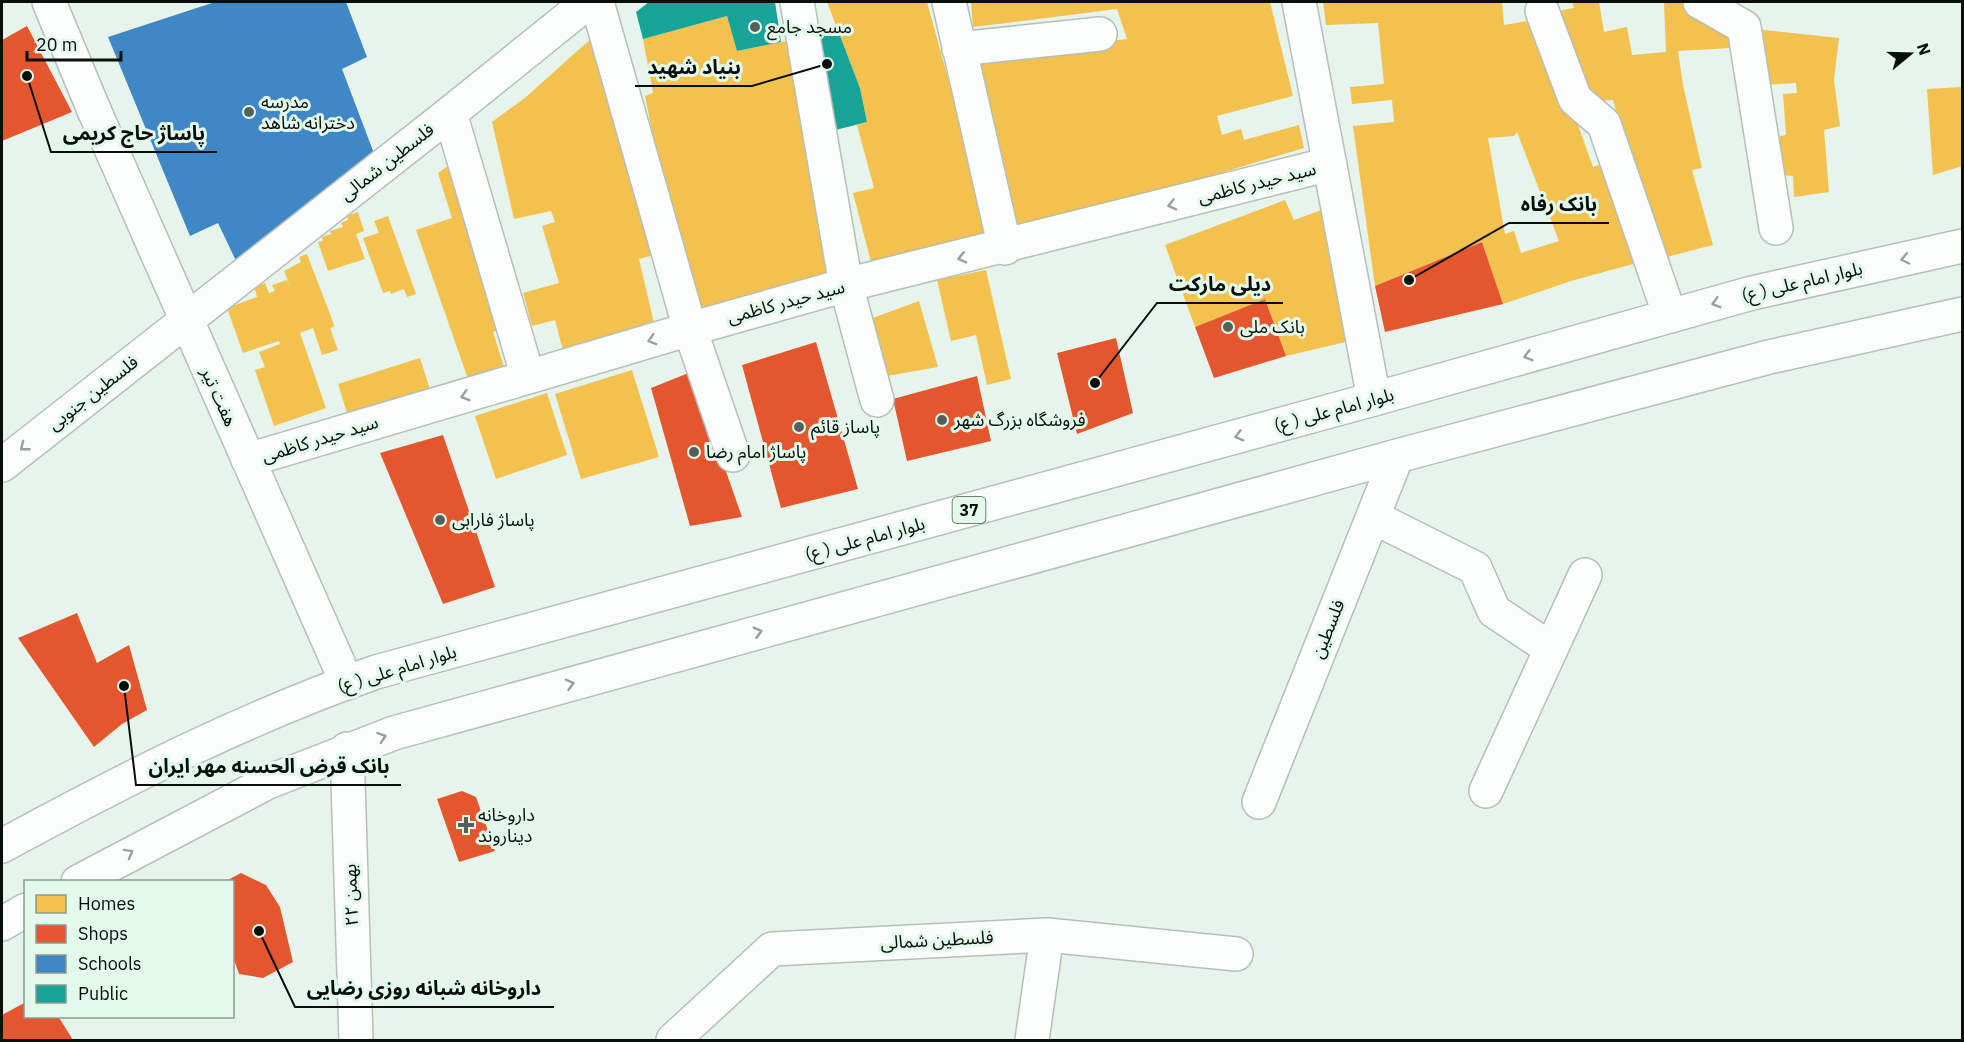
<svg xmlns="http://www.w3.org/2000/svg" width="1964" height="1042" font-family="'IBM Plex Sans','Noto Sans Arabic',sans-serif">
	<rect width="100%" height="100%" fill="#e7f4ec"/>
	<path fill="#f2c14e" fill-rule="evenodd" d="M827 2H927L954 100 986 234 871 262 853 193 874 188 857 125 867 122 860 88Z
		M971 2H1270L1293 96 1217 116 1222 135 1241 129 1244 140 1299 125 1304 148 1171 188 1011 230 970 57 1127 39 1117 9 973 27Z
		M1323 2H1502L1504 25 1540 19 1593 167 1608 162 1644 261 1571 281 1503 304 1482 242 1375 286 1353 126 1394 122 1392 100 1352 104 1350 87 1384 84 1378 23 1326 25ZM1517 132 1559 241 1521 253 1514 231 1505 234 1488 138 1514 136Z
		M1572 2H1599L1604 32 1627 27 1632 55 1666 52 1664 2H1683L1730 30 1731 48 1678 51 1683 85 1702 168 1692 170 1713 245 1663 258 1636 185 1613 100 1600 101 1580 90 1552 12 1574 8Z
		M727 16 737 51 796 39 820 134H802L837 278 694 317 665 196 645 96 653 93 643 39Z
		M1755 29 1839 38 1834 80 1840 126 1824 130 1829 192 1794 197 1793 176 1781 175 1776 137 1786 135 1783 94 1797 93 1796 83 1762 85Z
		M595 35 654 255 639 259 655 327 564 354 555 320 532 326 523 293 559 283 542 226 555 222 551 211 514 219 492 122 526 97Z
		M1962 87V166L1933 175 1927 89Z
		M455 161 510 326 493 332 504 367 468 379 416 230 452 218 438 173Z
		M1285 200 1294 220 1324 209 1350 341 1286 356 1265 299 1195 327 1165 245Z
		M358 212 364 231 356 234 365 259 328 271 318 242 323 241 322 237 331 234 330 231 343 227 341 223 348 220 347 216Z
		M388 216 416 294 407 297 404 289 391 294 390 291 383 293 363 238 379 233 374 221Z
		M307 254 333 322 334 327 330 328 338 350 322 355 313 328 300 333 326 408 274 426 255 370 265 367 259 352 280 344 279 341 243 353 227 308 257 297 254 287 265 283 269 293 275 291 272 285 287 280 290 286 284 271 301 262 299 257Z
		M986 270 1011 379 987 385 976 335 951 341 937 280Z
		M919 301 938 367 887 376 870 319Z
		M420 358 431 392 349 419 338 384Z
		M632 370 659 457 581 479 555 394Z
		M547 393 567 455 496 479 475 416Z"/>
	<path fill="#e4572e" d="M27 26 72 112 2 141V40Z
		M1482 242 1503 304 1385 332 1375 286Z
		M1265 299 1286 356 1214 378 1195 327Z
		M1116 338 1133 413 1077 434 1057 353Z
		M816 342 858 489 781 508 742 365Z
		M691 372 742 517 690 526 651 388Z
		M977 376 991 441 907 461 893 399Z
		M443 435 495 587 443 604 380 453Z
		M77 613 97 663 129 645 147 710 122 724 94 747 18 638Z
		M462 791 476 797 495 851 459 862 437 799Z
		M241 873 266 885 280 907 293 962 263 978 239 974 232 954V882H224Z
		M26 1002V1016H58L73 1040H2V1015Z"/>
	<path fill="#3f88c5" d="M215 2H346L367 57 342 69 375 156 237 263 218 223 190 236 108 37Z"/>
	<path fill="#17a398" d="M649 2H775L781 42 737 51 727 16 643 39 636 12Z
		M837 28 860 88 867 122 820 134 796 39Z"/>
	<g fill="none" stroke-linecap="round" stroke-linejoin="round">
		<g stroke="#b5bfb9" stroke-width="36">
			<path id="minor" d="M597 2 690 329 733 455
				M797 2 846 285 877 400
				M949 2 1005 248
				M1299 2 1374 399
				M1700 2 1744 27 1776 228
				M1542 11 1575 99 1604 124 1670 316
				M959 49 1100 34
				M94 110 347 683
				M450 113 528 377
				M248 460 690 329 846 285 1330 164
				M2 465 444 118 588 2
				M1373 517 1475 568 1494 611 1551 649
				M347 749 356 1040
				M1486 791 1585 575
				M1259 802 1397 456
				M673 1040 772 949 1047 935 1236 954
				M1032 1040 1047 935"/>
		</g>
		<g stroke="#b5bfb9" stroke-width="36">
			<path id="major" d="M49 2 94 110
				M2 846C123 780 245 718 376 672L1374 399 1752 293 1962 246
				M78 882 268 782 394 733 1397 456 1769 357 1962 314
				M2 924 26 910"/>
		</g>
		<use href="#minor" stroke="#fbfdfc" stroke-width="33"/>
		<use href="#major" stroke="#fbfdfc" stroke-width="33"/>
	</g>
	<defs><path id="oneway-chevron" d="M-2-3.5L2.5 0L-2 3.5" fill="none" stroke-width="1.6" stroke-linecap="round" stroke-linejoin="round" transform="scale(1.5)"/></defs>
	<g stroke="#9a9e9c">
		<use href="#oneway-chevron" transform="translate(1172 205) rotate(166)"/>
		<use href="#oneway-chevron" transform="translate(962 258) rotate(167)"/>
		<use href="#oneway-chevron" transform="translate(1905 259) rotate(168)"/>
		<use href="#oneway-chevron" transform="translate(1716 303) rotate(164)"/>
		<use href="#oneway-chevron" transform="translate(652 340) rotate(163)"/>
		<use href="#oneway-chevron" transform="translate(1528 356) rotate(164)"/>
		<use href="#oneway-chevron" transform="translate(465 396) rotate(163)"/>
		<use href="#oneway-chevron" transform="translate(1239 436) rotate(165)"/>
		<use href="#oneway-chevron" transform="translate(24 447) rotate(142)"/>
		<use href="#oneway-chevron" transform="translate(758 632) rotate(-15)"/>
		<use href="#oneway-chevron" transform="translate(570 684) rotate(-15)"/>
		<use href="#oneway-chevron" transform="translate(382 737) rotate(-19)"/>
		<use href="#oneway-chevron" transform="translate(129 853) rotate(-29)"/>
	</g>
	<g fill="#565f5a" stroke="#e2f9eb" stroke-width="2">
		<circle cx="755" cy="27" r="6"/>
		<circle cx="249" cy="112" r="6"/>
		<circle cx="1228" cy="327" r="6"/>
		<circle cx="942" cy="420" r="6"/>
		<circle cx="799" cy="427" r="6"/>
		<circle cx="694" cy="452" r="6"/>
		<circle cx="440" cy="520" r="6"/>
		<path d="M463 816h6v6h6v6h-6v6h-6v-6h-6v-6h6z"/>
	</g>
	<g text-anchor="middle" stroke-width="6" stroke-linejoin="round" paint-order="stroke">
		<rect fill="#e2f9eb" stroke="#49554e" stroke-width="1.5" x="952.5" y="497" width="33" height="26" rx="4.5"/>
		<g font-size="16" font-weight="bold" fill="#080f0b">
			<text x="969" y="516">37</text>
		</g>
		<g font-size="18" fill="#080f0b" stroke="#e2f9eb" text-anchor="start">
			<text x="767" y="33">مسجد جامع</text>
			<text x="261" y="108">مدرسه<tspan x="261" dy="21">دخترانه شاهد</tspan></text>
			<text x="1240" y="333">بانک ملی</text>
			<text x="954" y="426">فروشگاه بزرگ شهر</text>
			<text x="811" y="433">پاساز قائم</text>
			<text x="706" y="458">پاساژ امام رضا</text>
			<text x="452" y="526">پاساژ فارابی</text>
			<text x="478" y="821">داروخانه<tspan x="478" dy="21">دیناروند</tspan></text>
		</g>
		<g font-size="18" fill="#080f0b" stroke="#e2f9eb">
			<text transform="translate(387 162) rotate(-38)" y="6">فلسطین شمالی</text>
			<text transform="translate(1257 183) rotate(-14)" y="6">سید حیدر کاظمی</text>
			<text transform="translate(1802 282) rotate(-13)" y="6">بلوار امام علی ( ع)</text>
			<text transform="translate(786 302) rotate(-15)" y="6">سید حیدر کاظمی</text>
			<text transform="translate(93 393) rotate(-38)" y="6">فلسطین جنوبی</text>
			<text transform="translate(219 397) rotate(66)" y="6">هفت تیر</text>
			<text transform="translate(1334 410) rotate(-15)" y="6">بلوار امام علی ( ع)</text>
			<text transform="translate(320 439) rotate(-17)" y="6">سید حیدر کاظمی</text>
			<text transform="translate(865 539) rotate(-15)" y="6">بلوار امام علی ( ع)</text>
			<text transform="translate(1328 629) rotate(-68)" y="6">فلسطین</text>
			<text transform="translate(397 669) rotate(-17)" y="6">بلوار امام علی ( ع)</text>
			<text transform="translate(351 895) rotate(-92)" y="6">۲۲ بهمن</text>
			<text transform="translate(937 940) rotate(-3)" y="6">فلسطین شمالی</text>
		</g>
	</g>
	<path fill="none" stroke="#080f0b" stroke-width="2" d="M827 64L752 86H635M27 76L51 152H217M1409 280L1509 223H1609M1095 383L1157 303H1283M124 686L136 785H401M259 931L295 1007H554"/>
	<g fill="#080f0b" stroke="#e2f9eb" stroke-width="2">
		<circle cx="827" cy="64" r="6"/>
		<circle cx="27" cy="76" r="6"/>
		<circle cx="1409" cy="280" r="6"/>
		<circle cx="1095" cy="383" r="6"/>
		<circle cx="124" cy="686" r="6"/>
		<circle cx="259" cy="931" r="6"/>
	</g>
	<g font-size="20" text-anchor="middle" font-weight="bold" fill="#080f0b" stroke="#e2f9eb" stroke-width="6" stroke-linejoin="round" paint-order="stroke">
		<text x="694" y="74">بنیاد شهید</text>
		<text x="134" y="140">پاساژ حاج کریمی</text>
		<text x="1559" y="211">بانک رفاه</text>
		<text x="1220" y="291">دیلی مارکت</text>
		<text x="269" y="773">بانک قرض الحسنه مهر ایران</text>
		<text x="424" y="995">داروخانه شبانه روزی رضایی</text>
	</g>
	<rect width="1964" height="1042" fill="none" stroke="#080f0b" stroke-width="6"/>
	<rect x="24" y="880" width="210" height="138" fill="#e2f9eb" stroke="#8b9b91" stroke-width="1.5"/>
	<rect x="36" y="895" width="30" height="18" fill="#f2c14e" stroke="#8b9b91" stroke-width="1.5"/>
	<text x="78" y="910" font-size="18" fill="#080f0b">Homes</text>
	<rect x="36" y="925" width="30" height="18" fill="#e4572e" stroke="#8b9b91" stroke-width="1.5"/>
	<text x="78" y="940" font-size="18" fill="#080f0b">Shops</text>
	<rect x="36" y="955" width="30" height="18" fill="#3f88c5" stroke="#8b9b91" stroke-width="1.5"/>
	<text x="78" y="970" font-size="18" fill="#080f0b">Schools</text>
	<rect x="36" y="985" width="30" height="18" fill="#17a398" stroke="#8b9b91" stroke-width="1.5"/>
	<text x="78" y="1000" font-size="18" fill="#080f0b">Public</text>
	<g transform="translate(1910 54) rotate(71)" stroke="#e2f9eb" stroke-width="4.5" paint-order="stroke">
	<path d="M0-4.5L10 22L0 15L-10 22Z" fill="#080f0b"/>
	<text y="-9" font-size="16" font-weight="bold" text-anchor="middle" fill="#080f0b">N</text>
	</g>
	<path d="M27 51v9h94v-9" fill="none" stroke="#080f0b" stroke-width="3"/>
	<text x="36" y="51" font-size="18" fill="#080f0b" stroke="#e2f9eb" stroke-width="4.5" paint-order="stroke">20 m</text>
</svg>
